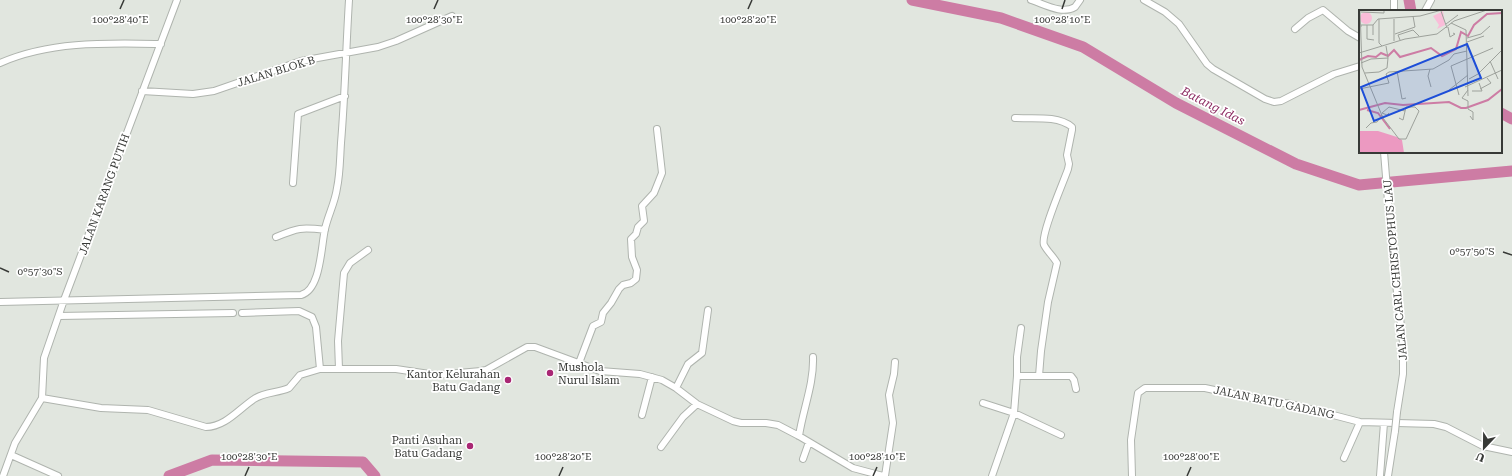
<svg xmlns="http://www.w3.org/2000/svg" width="1512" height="476" font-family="'Roboto Serif',serif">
	<rect width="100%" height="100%" fill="#e1e6df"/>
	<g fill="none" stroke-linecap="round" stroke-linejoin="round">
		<path stroke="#cd7ca4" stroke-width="11" d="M912 0 1001 18 1083 47 1176 103 1296 164 1359 185 1512 171
			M1409 0 1411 11
			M1501 113 1512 119
			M169 476 212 460 363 462 375 476"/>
		<g stroke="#afb4ae" stroke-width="8">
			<path id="minor" d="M1031 0C1044 4 1062 15 1075 7L1080 0
				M1144 0 1165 12 1179 24 1207 64 1213 69 1265 99 1274 102 1281 101 1334 74 1360 66
				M1394 11V0
				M1425 11 1431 0
				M1295 29 1308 18 1323 10 1348 31 1360 38
				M0 63C50 41 107 43 161 44
				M142 91 193 94 214 91 301 61 378 47 396 41 452 16
				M1384 152 1392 250 1403 343V374L1397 412
				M293 183 298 114 345 96
				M276 237C298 228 301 227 325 230
				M0 302 301 295C321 290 321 246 325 229 328 215 335 203 337 188 340 174 340 158 341 143 345 95 346 48 349 0
				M242 313 299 311 312 317 316 327 320 369
				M59 316 233 313
				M579 363 593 326 601 322 603 313 611 303 619 289 623 285 631 283 636 279 637 270 632 257 631 239 636 234 638 227 644 221 642 206 654 193 662 173 657 129
				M339 369 338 341 344 273 350 263 368 250
				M1017 376V357L1021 328
				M1039 376H1071L1074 380 1076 389
				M676 388 688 364 702 353 708 310
				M42 398 101 408 148 410 206 427C225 427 239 409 254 399 264 392 278 393 289 388L300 375 320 369H396L436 375 481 371 486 370 527 347H535L600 371 640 374 662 380 676 388 697 404 733 421 741 423H766L778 425 799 436 853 468 883 476
				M983 403 1014 413 1061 435
				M642 415 652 377
				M799 436C803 409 814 384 813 357
				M661 447 683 417 697 404
				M11 455 58 476
				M1344 458 1360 422
				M803 459 809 442
				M3 476 15 443 42 398 44 358 64 300 177 0
				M885 476 893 423 889 395 894 374 895 362
				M992 476 1014 413 1017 376H1039L1041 351 1048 302 1057 263C1053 256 1047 251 1044 245 1040 235 1064 181 1068 169L1069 164 1067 155 1072 130V127C1057 115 1032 119 1015 118
				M1132 476 1131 440 1137 399 1138 393 1145 388H1205L1256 399 1291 404 1360 422 1434 424 1446 427 1483 446 1512 452
				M1380 476 1384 423
				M1388 476 1395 431"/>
		</g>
		<use href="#minor" stroke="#fff" stroke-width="6"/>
		<g stroke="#afb4ae" stroke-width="8" stroke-linecap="butt">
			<path id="minor-bridge" d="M1395 431 1397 412"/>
		</g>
		<use href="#minor-bridge" stroke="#fff" stroke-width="6"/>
	</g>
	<path fill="none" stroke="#373936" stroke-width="1.5" d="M120 9 124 0M434 9 438 0M748 9 752 0M1062 9 1065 0M1503 252 1512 255M0 268 9 272M245 476 249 467M559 476 563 467M873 476 877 467M1187 476 1191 467"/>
	<g fill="#a92774" stroke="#fff" stroke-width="1.5">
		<circle cx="550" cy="373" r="4"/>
		<circle cx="508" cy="380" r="4"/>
		<circle cx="470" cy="446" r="4"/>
	</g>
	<g text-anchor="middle" stroke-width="3.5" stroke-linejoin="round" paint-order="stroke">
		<g font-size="11" fill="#373936" stroke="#fff">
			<text transform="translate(276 71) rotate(-17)" y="4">JALAN BLOK B</text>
			<text transform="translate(104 194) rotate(-70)" y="4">JALAN KARANG PUTIH</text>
			<text transform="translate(1395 270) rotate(-95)" y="4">JALAN CARL CHRISTOPHUS LAU</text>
			<text transform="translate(1274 402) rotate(12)" y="4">JALAN BATU GADANG</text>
		</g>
		<g font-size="11" fill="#373936" stroke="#fff" text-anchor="end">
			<text x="558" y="371" text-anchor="start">Mushola<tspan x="558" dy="13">Nurul Islam</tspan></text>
			<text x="500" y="378">Kantor Kelurahan<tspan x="500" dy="13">Batu Gadang</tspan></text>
			<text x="462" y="444">Panti Asuhan<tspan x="462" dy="13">Batu Gadang</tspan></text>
		</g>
		<g font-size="12" font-style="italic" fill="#8d2e64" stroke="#fff">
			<text transform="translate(1213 106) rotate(27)" y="4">Batang Idas</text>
		</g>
	</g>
	<g transform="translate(1359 10)">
		<rect width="143" height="143" fill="#e1e6df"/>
		<path d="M84 1 86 15 78 19 80 15 74 6ZM1 8a6 6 0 1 1 12 0a6 6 0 1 1-12 0Z" fill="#fabdd9"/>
		<path d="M0 121H19L38 127 43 130 45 143H0Z" fill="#ec99c1"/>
		<path fill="none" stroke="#cd7ca4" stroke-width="2" d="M0 50 9 46 17 47 22 43 29 46 35 40 41 47 72 38 83 46 97 39 102 22 109 26 115 15 128 4 143 3M0 100 26 93 44 95 90 92 102 98H107L129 90 143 79M8 100 19 103 31 119"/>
		<path fill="none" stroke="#9da19b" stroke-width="1" d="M1 0 3 57 24 108 40 129H47L60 101 56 97H47L44 110 40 108M82 1 88 18M2 2 25 3V0M19 9 61 6 83 0M20 9V33L23 36M35 9V31M92 13 107 20 109 86M87 14 99 5M8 15V29L15 30M2 17V15H14M89 17 91 27 96 24 94 23M36 24 56 17 54 6M14 25V15L19 9M108 28 122 24 131 16M41 30 39 25 54 20 60 26M108 32 125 26M0 43 46 29 78 24 95 11 128 0M131 51 139 69M2 53 12 49 29 48 27 36M71 59 69 66 72 77M38 61 43 89 47 88M6 63 20 62 28 58 29 48M110 69 119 64 143 40M106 77 143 60M0 79 30 73 27 64 30 62 74 59 90 50 95 44 108 41M121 79 132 73 128 68M90 80 109 65M109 80 103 88 109 91V99L114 102V110L111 106M113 81H123L120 73M100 85 92 56 134 38M30 103 28 105 23 103 30 97 46 101M7 118 12 113 18 112 23 105"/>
		<path fill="#1d4ed8" fill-opacity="0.15" stroke="#1d4ed8" stroke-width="2" d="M108 34 122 68 15 111 2 77Z"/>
		<rect width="143" height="143" fill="none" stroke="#373936" stroke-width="2"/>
	</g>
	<g font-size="10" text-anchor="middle" fill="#373936" stroke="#fff" stroke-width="3.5" stroke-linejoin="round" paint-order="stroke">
		<text x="434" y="23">100°28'30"E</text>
		<text x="748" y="23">100°28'20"E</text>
		<text x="1062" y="23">100°28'10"E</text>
		<text x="120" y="23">100°28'40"E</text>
		<text x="1472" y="255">0°57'50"S</text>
		<text x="40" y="275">0°57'30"S</text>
		<text x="249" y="460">100°28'30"E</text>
		<text x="563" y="460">100°28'20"E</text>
		<text x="877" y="460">100°28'10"E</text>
		<text x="1191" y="460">100°28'00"E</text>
	</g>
	<g transform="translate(1484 448) rotate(202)" stroke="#ffffff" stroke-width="3" paint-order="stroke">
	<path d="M0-3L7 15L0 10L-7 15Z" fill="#373936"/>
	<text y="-6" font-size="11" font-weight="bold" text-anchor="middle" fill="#373936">U</text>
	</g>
</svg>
